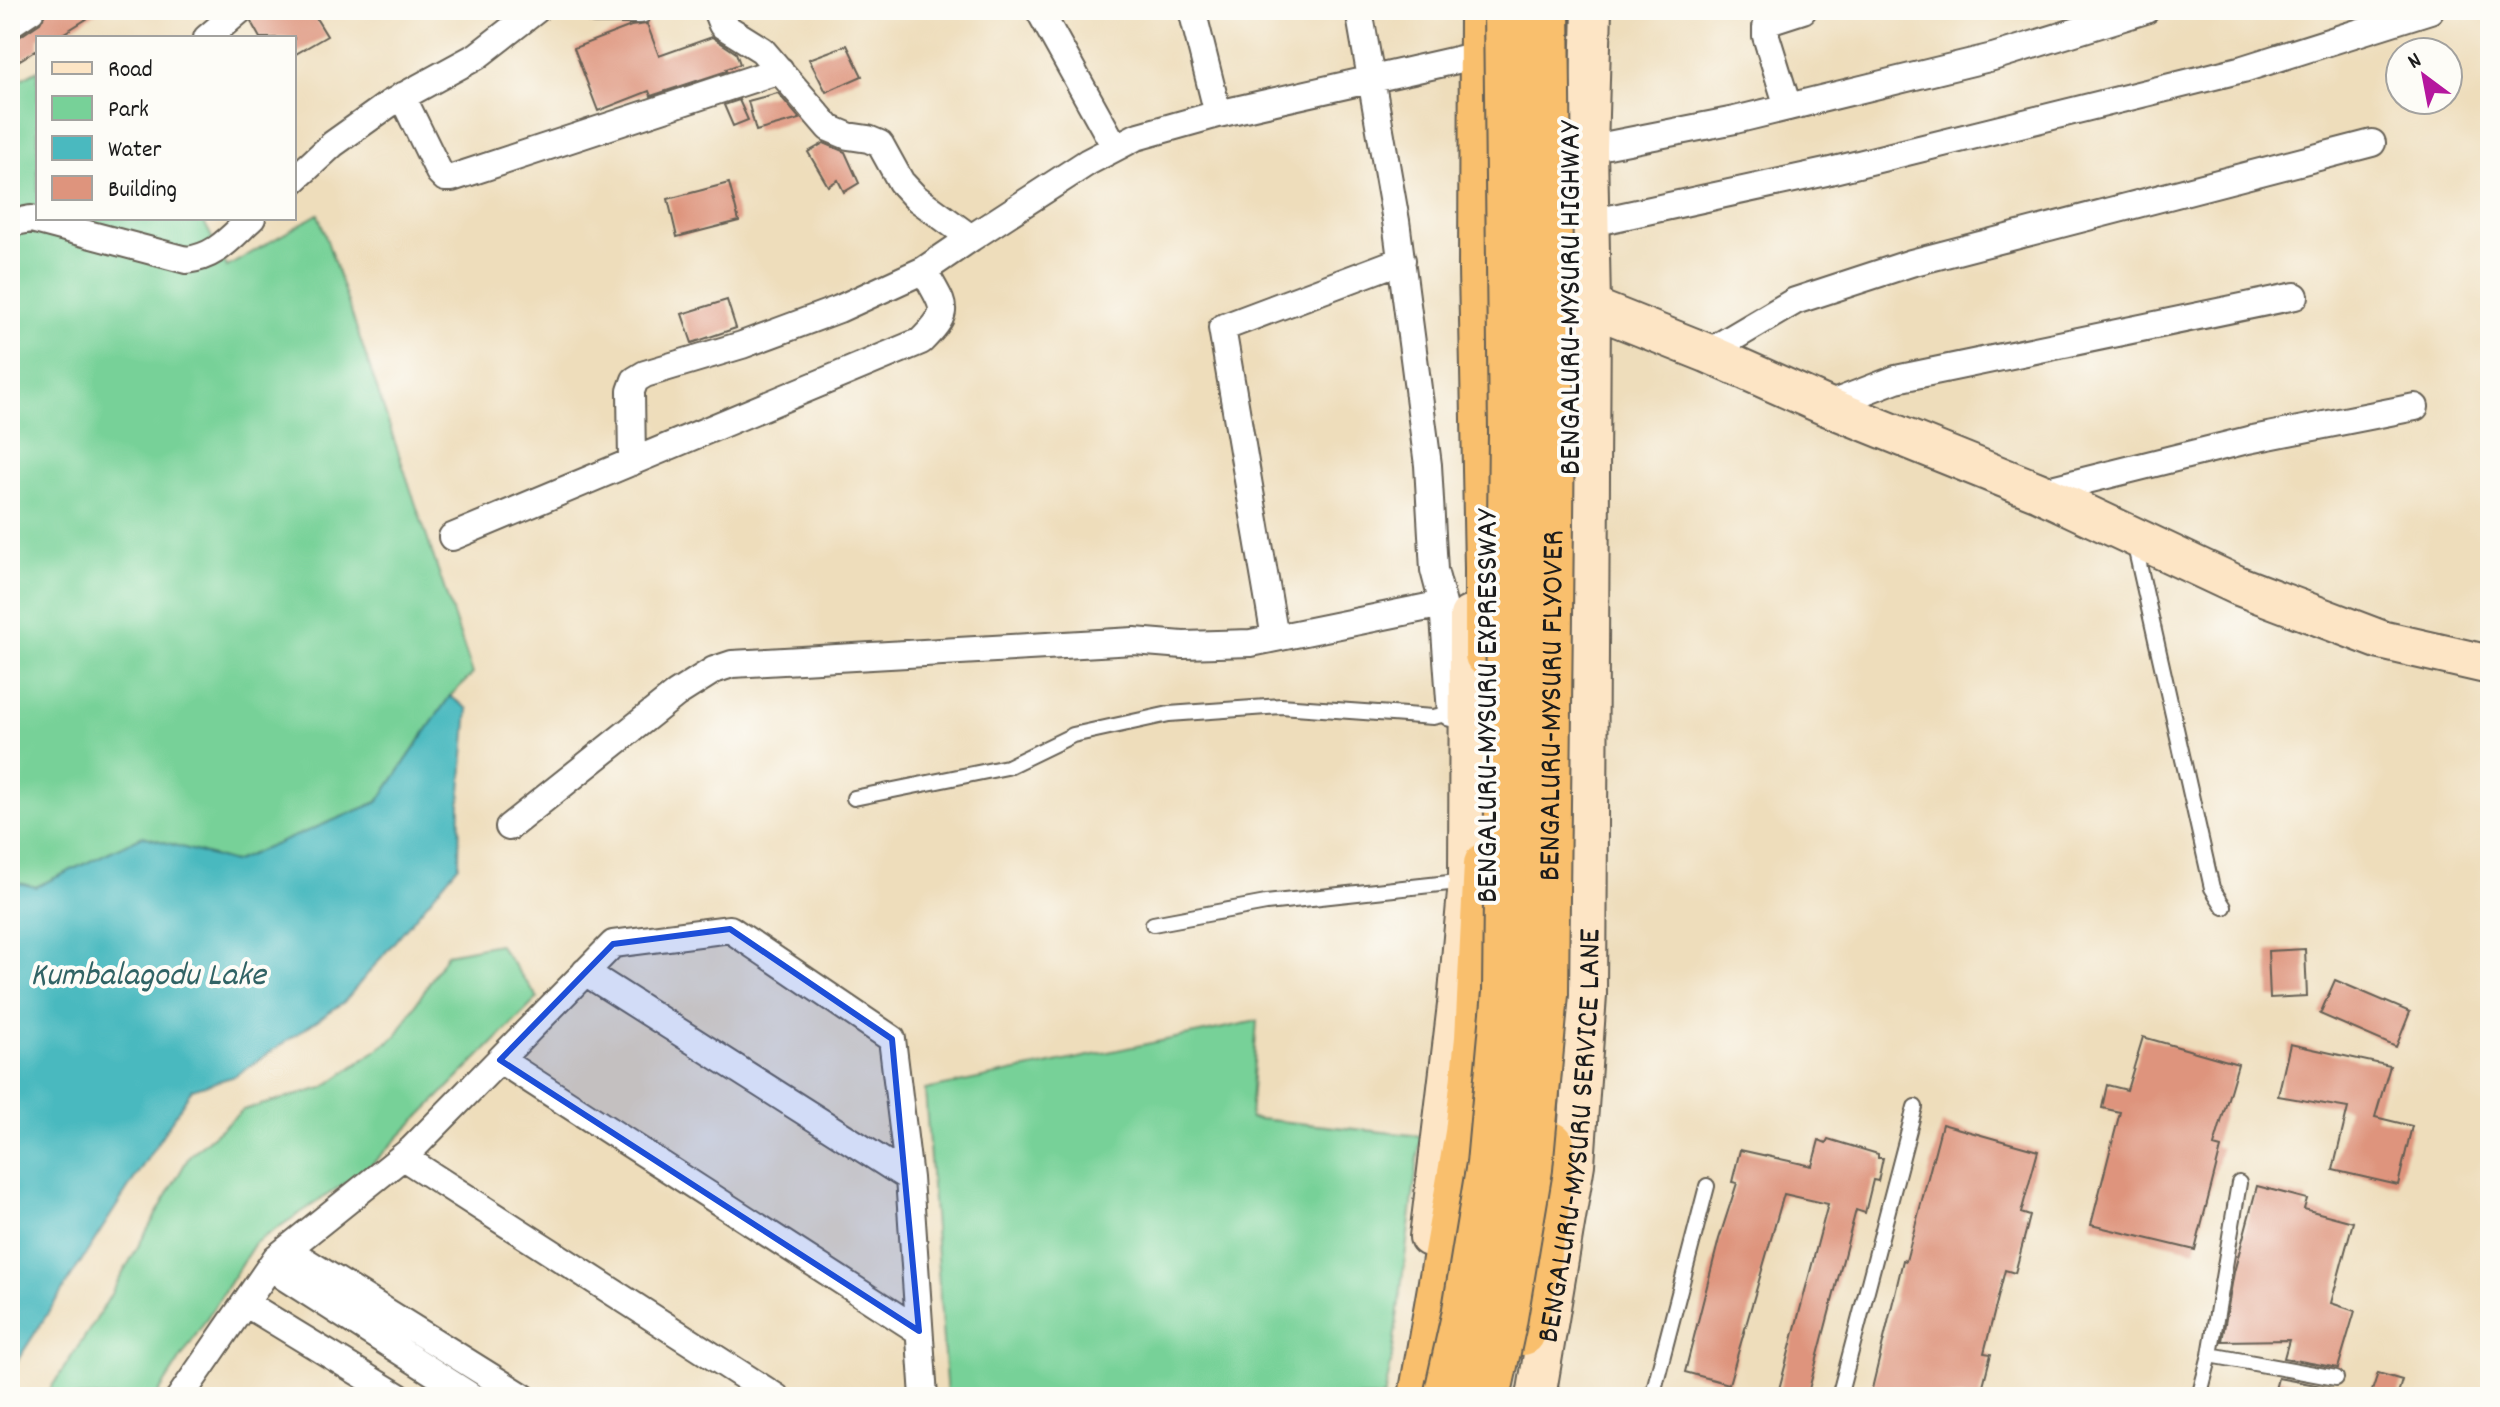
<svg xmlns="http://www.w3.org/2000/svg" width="2500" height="1407" font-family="Dekko,sans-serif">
	<rect width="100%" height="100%" fill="#fdfcf7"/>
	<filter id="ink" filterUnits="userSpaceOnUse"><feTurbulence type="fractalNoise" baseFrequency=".0125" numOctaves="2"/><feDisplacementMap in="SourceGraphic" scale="16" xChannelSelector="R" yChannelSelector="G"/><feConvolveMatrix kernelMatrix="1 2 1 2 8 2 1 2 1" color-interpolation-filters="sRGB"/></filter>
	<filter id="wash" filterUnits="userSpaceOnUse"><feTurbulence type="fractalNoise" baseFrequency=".006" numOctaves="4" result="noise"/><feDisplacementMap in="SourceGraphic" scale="32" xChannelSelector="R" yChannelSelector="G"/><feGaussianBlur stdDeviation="1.8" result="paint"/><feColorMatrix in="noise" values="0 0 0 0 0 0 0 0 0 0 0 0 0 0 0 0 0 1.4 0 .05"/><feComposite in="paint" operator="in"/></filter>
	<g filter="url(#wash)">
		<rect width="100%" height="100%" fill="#edb"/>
		<path fill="#77d198" stroke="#4a765a" stroke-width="2" d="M38 70V218H202L227 267 318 214 473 674 450 696 378 802 233 862 143 836 36 887 10 881V85Z
			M498 944 538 998 368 1168 255 1243 156 1397H45L99 1315 190 1155 243 1110 323 1088 396 1036 447 954Z
			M1257 1021 1250 1118 1421 1136 1391 1364 1384 1397H947L925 1090Z"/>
		<path fill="#4ab9bf" stroke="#336a6e" stroke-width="2" d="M450 696 468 709 460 803 459 865 344 1002 235 1076 192 1089 10 1372V881L36 887 143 836 233 862 378 802Z"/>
		<g id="blocks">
			<path fill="#de947d" d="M47 10H101L56 38H38V49L10 66V40L19 37 40 23Z
				M256 10H311L327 36 294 55V38H260L251 22Z
				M647 24 659 56 712 37 736 53 740 64 726 69 727 71 651 96 649 91 598 111 574 48 631 26Z
				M847 45 862 76 826 92 809 59Z
				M778 93 800 119 756 131 748 101Z
				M739 100 748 120 733 126 724 105Z
				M824 143 845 152 859 183 844 192 838 180 828 186 808 152Z
				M729 183 739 221 677 237 668 199Z
				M727 300 736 328 692 343 682 314Z
				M2305 949 2307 996 2270 998 2268 951Z
				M2335 980 2410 1012 2396 1047 2320 1014Z
				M2143 1037 2238 1064 2214 1146 2221 1148 2195 1250 2091 1225 2120 1112 2102 1108 2107 1085 2127 1090Z
				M2290 1044 2390 1066 2375 1117 2412 1126 2398 1185 2333 1170 2348 1108 2278 1096Z
				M1942 1124 2038 1151 2021 1213 2030 1216 2015 1273 2005 1270 1984 1353 1991 1354 1980 1397H1870L1903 1260 1906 1261Z
				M1828 1139 1878 1154V1158H1883L1878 1181 1873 1180 1865 1213 1856 1210 1807 1397 1778 1393 1828 1204 1784 1194 1729 1384 1685 1372 1719 1239 1737 1183 1732 1182 1740 1150 1812 1166 1819 1140 1826 1143Z
				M2257 1186 2307 1199 2304 1209 2353 1222 2331 1303 2355 1311 2338 1368 2284 1358 2289 1340 2222 1341 2234 1272Z
				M2378 1373 2402 1380 2397 1397H2370Z
				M2278 1378 2332 1388 2329 1397H2273Z"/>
		</g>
	</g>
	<g filter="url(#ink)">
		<use href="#blocks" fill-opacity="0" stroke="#666054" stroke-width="2"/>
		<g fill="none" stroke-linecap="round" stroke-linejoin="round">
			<g stroke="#666054" stroke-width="18">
				<path id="lane" d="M2134 542 2212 888 2224 907
					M854 798 1007 767 1073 735 1169 714 1281 706 1433 717 1451 713
					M1153 924 1266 903 1467 881
					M2210 1355 2336 1378
					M1539 1392 1566 1397
					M1652 1397 1707 1186
					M1839 1397 1915 1107
					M2199 1397 2210 1355 2239 1183"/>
			</g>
			<g stroke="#666054" stroke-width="30">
				<path id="street" d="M594 10H640
					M1039 10 1115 147
					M1192 10 1218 114
					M1359 10 1396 221 1428 465 1434 570 1443 604 1451 713 1464 714
					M10 24 31 10
					M207 38 240 10
					M402 96 439 172 445 178H452L780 70
					M1788 107 1766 36V27L1772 20 1803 10
					M1588 149 1735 120 1993 57 2146 10
					M294 180 333 144 389 104 477 56 536 10
					M10 223 31 219 186 260C216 257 230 238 252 218
					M1591 223 1826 172 2243 69 2430 10
					M971 238 1088 162 1136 137 1218 114 1470 57
					M1707 353 1795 301 1911 263 2372 143
					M1826 406 1896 379 2295 296
					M632 462 631 391 635 380 645 374 742 345 839 309 924 270 971 238 915 197 901 182 880 144 868 139 848 136 829 128 762 50 722 25 716 10
					M2039 492 2248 440 2415 407
					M452 537 921 341C954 308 943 308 924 270
					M1275 638 1222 328 1402 260
					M509 827 676 694 714 670 732 664 1134 641 1183 645 1251 643 1443 604
					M585 972 909 1178
					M500 1060 919 1331
					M403 1157 776 1397
					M276 1258 294 1254 523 1397
					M276 1258 283 1276 472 1397
					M245 1303 399 1397
					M180 1397 276 1258 411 1150 613 944 730 929 892 1039 909 1178 924 1397"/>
			</g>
			<g stroke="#666054" stroke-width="42">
				<g id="secondary">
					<path d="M1569 298 1707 353 1826 406 2039 492 2239 586 2381 640 2490 665"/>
					<path d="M1429 1237 1457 1005 1468 881 1469 616"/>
					<path id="s1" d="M1536 1397 1575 1164 1587 995 1591 305 1588 149 1592 10"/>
				</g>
			</g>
			<g stroke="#666054" stroke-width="48">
				<path id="highway" d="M1482 10 1481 270 1487 568V655
					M1523 1333 1545 1223 1552 1144
					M1421 1397 1467 1133 1477 1038 1486 864"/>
			</g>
			<use href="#lane" stroke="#fff" stroke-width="14"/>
			<use href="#street" stroke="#fff" stroke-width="26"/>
			<use href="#secondary" stroke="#fde5c5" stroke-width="38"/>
			<use href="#highway" stroke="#f9bf6d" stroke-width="44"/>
			<g stroke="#666054" stroke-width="48" stroke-linecap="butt">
				<g id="highway-bridge">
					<path d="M1446 1397 1464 1316 1489 1164 1505 992 1511 432 1506 10"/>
					<path id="s2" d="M1488 1397 1504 1323 1530 1169 1546 994 1552 426 1547 10"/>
				</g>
			</g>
			<use href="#highway-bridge" stroke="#f9bf6d" stroke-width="44"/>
		</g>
	</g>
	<path fill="#1d4ed8" fill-opacity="0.2" stroke="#1d4ed8" stroke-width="6" stroke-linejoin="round" d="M730 929 892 1039 919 1331 500 1060 613 944Z"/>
	<g text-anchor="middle" stroke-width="8" stroke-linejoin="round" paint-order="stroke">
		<g font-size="32" fill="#1c1c1c" stroke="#fdfcf7">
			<text transform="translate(1568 298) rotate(-90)" y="11">BENGALURU-MYSURU HIGHWAY</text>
			<text transform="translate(1485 706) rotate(-90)" y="11">BENGALURU-MYSURU EXPRESSWAY</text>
			<text dy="11" stroke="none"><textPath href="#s2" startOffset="696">BENGALURU-MYSURU FLYOVER</textPath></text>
			<text dy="11" stroke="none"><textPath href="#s1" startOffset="264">BENGALURU-MYSURU SERVICE LANE</textPath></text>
		</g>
		<g font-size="34" font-style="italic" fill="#316365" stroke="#fdfcf7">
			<text x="148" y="984">Kumbalagodu Lake</text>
		</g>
	</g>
	<rect width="2500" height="1407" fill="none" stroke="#fdfcf7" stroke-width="40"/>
	<rect x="36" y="36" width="260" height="184" fill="#fdfcf7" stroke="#a3a29f" stroke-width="2"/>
	<rect x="52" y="62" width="40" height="12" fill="#fde5c5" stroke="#a3a29f" stroke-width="2"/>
	<text x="108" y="76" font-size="24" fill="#1c1c1c">Road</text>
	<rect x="52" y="96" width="40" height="24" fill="#77d198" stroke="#a3a29f" stroke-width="2"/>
	<text x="108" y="116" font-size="24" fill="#1c1c1c">Park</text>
	<rect x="52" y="136" width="40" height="24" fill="#4ab9bf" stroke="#a3a29f" stroke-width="2"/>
	<text x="108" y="156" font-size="24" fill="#1c1c1c">Water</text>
	<rect x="52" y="176" width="40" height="24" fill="#de947d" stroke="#a3a29f" stroke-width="2"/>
	<text x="108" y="196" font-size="24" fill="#1c1c1c">Building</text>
	<g transform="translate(2424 76) rotate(328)"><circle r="38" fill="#fdfcf7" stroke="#a3a29f" stroke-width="2"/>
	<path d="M0-6L14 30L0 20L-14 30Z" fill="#b5179e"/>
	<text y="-12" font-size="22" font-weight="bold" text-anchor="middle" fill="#1c1c1c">N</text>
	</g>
</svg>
